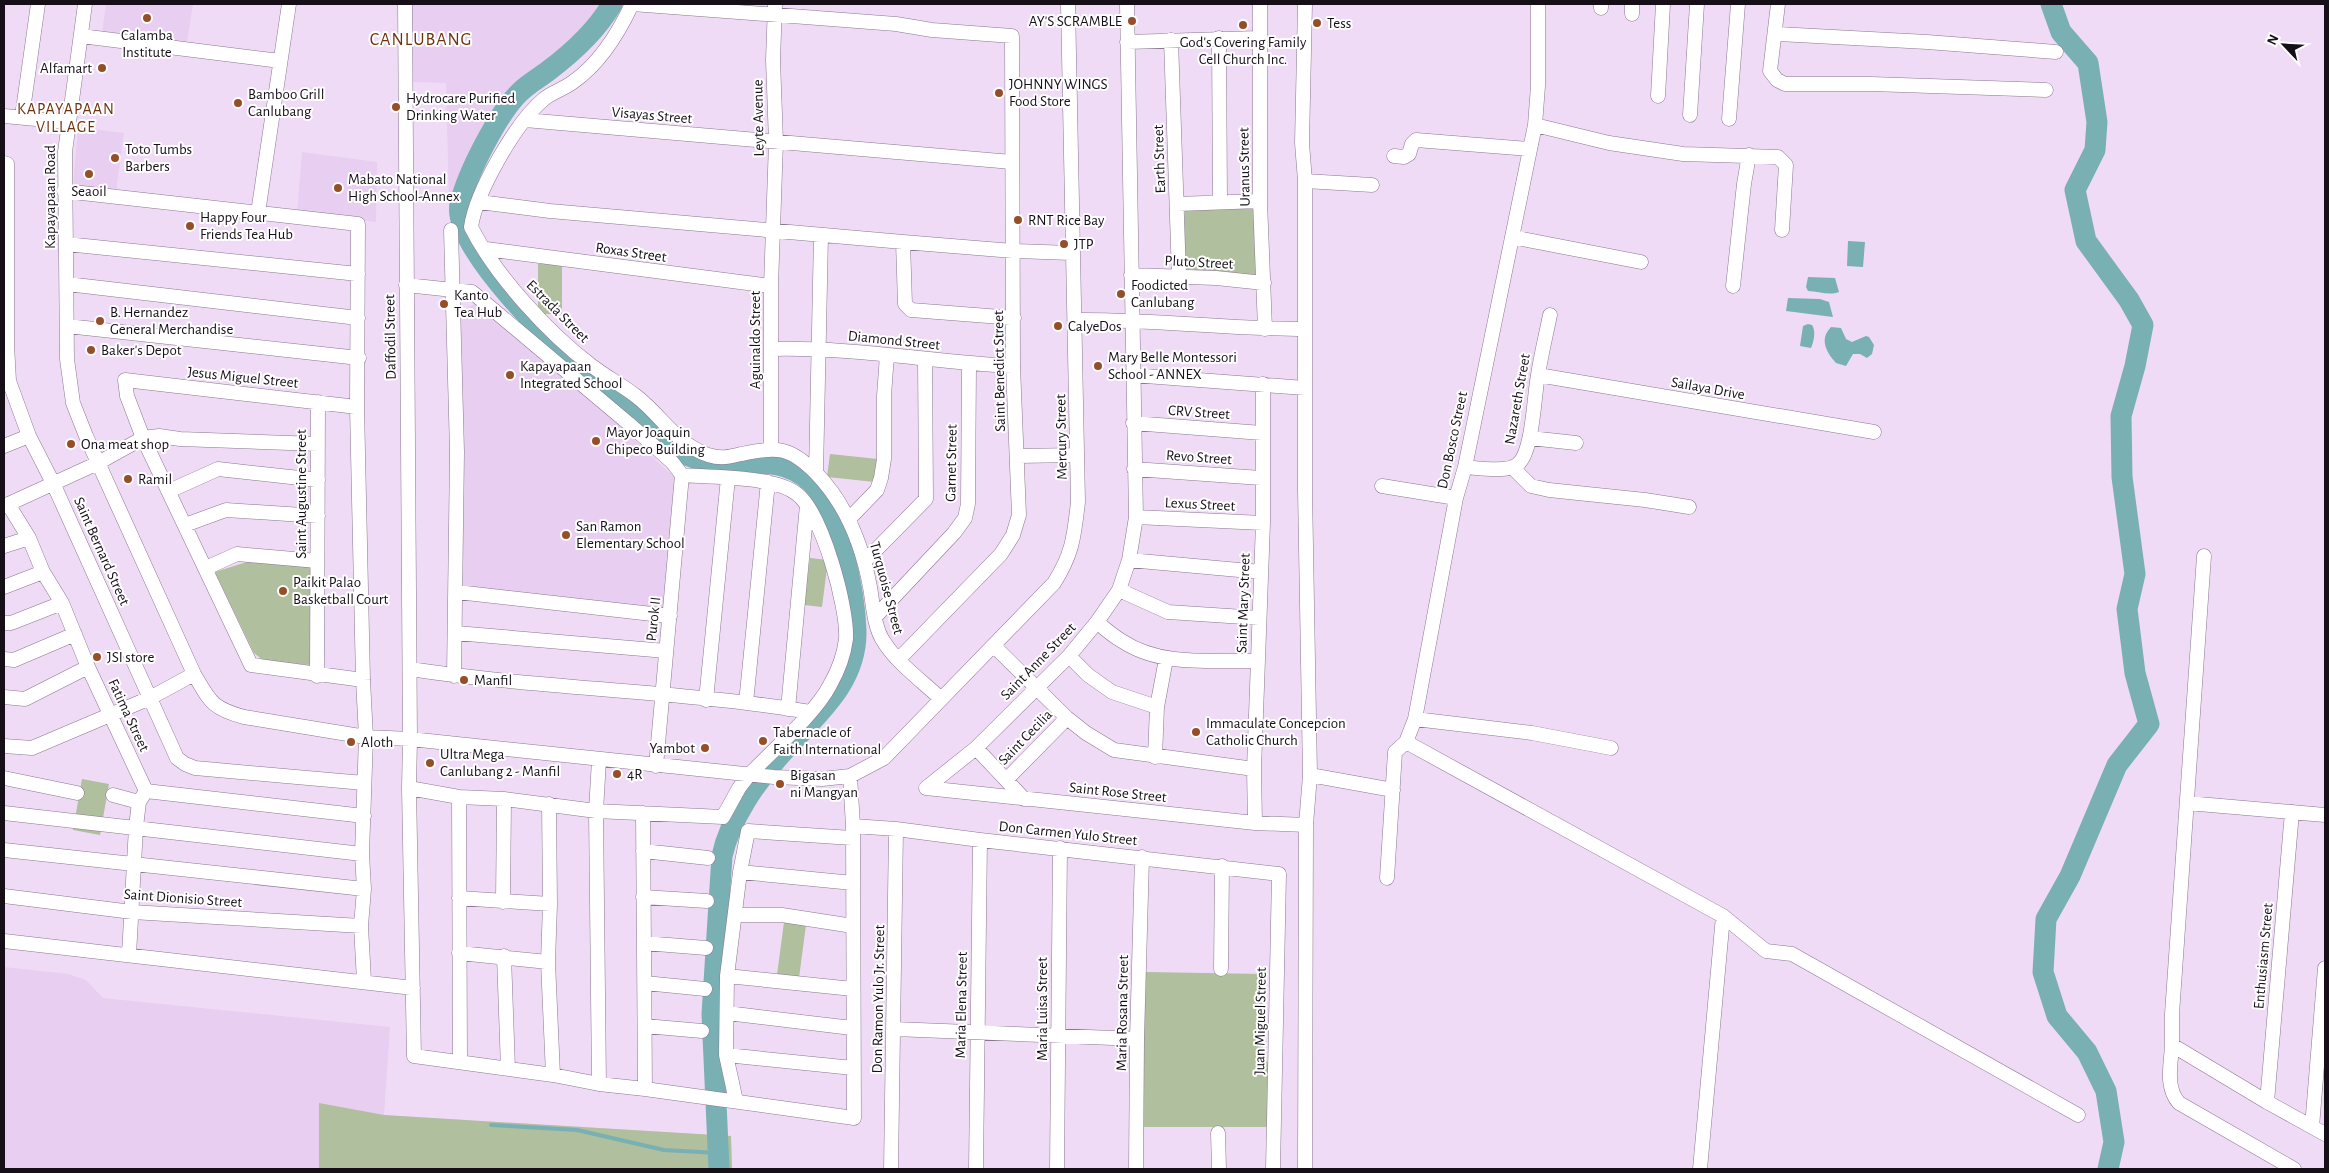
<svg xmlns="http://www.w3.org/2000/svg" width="2329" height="1173" font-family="'Alegreya Sans',sans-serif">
	<rect width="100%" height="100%" fill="#f0dbf7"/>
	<path fill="#e8cef0" d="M106 4H193L187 43 102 32Z
		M410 4H607L589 27 554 62 518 86 505 101 478 148 457 205 449 204 446 83 412 82Z
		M78 127 124 133 116 191 73 186Z
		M302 152 377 162 376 222 297 214Z
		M480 301 552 368 588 396 676 479 664 611 462 591 461 311Z
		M4 967 68 974 86 980 103 998 390 1027 384 1115 731 1136 732 1169H4Z"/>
	<path fill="#b0bf9d" d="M607 4H617C606 27 581 55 561 70 550 77 538 81 529 91 499 122 479 166 464 207L457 205C464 175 495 105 518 86 529 77 542 71 553 63 573 47 593 25 607 4Z
		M1185 205 1258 206 1259 278 1210 271 1182 269Z
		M538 264H562V314H538Z
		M830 454 878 459 875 482 827 477Z
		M810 558 828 560 822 607 804 605Z
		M250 561 314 567 311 665 264 661 254 653 215 572Z
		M82 779 109 784 100 835 73 830Z
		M784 922 806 925 799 978 777 975Z
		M1146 972 1264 974 1263 1058 1268 1063 1269 1127H1141Z
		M319 1103 384 1115 731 1136 732 1169H322L319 1168Z"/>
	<path fill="#79b0b3" d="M1848 241 1865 242 1863 267 1847 266Z
		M1808 277 1835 278 1839 292C1829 296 1818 291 1808 291L1806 287Z
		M1788 298 1820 299 1829 302 1833 317 1786 311Z
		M1808 324 1812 325C1816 331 1814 341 1811 348L1800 346 1803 326Z
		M1831 327 1841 328 1846 339 1852 342 1866 336 1869 337 1874 345 1872 354 1867 358 1860 354H1853L1846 366 1836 363C1826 352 1819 339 1831 327Z"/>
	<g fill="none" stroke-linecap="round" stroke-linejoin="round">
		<path stroke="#79b0b3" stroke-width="4" d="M491 1125 577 1130 664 1150 718 1153"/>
		<path stroke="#79b0b3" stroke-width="21" d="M612 4C597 30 572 53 548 71 539 78 528 84 520 92 498 113 467 174 460 204 451 247 558 349 591 376 601 384 614 391 624 399 646 418 662 445 689 456 732 474 774 448 811 482 839 508 855 594 856 631 857 684 815 716 783 752 757 780 730 819 722 856L712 1014 719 1169
			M2051 4 2061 32 2088 63 2097 122 2095 150 2075 190 2086 241 2129 300 2143 325 2135 366 2121 416 2122 477 2135 574 2127 609 2135 673 2149 724 2117 765 2070 876 2046 919 2043 972 2057 1016 2087 1052 2106 1091 2114 1142 2108 1169"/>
		<g stroke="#8b7791" stroke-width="15">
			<path id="minor" d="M85 4 65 152 67 359 73 403 86 436 194 674C210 701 211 708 244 717L366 737 410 739 774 777 822 779 850 776 884 758 1054 583C1073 553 1074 536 1078 502L1068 4
				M405 4 410 739 409 788 414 1056 553 1075 599 1084 645 1089 854 1118 853 826 850 776
				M632 4 896 24 932 30 1012 36 1013 366 1019 515 1013 535 1001 554 899 659
				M632 4C619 32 599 64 573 82 564 89 552 92 544 99 516 122 476 192 471 227 495 275 549 334 592 366 606 377 622 385 636 396 662 416 675 443 708 455 721 459 729 457 741 454 778 447 789 446 816 473 847 505 862 544 870 587 873 604 874 628 884 642 897 663 922 681 940 698
				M1260 4V201L1265 329
				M1305 4 1302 143 1305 181V490L1310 775 1306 825 1305 1169
				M1778 4 1770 71 1777 80 1785 84H1871L2046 90
				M1601 8V4
				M1632 14V4
				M1776 34 1927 42 2056 52
				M81 36 280 61
				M1219 38 1220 202
				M1171 40 1179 276
				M1127 42 1259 38
				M1658 96 1663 4
				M1690 115 1697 4
				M4 116 68 122
				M22 117 38 4
				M1729 119 1738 4
				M525 120 1012 162
				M1535 125 1609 143 1683 154 1778 157 1786 165 1782 230
				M1394 156 1404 157 1409 154 1412 144 1416 140 1530 149
				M4 163 7 164V345L9 381 29 436 53 483 177 758 185 764 195 768 364 783
				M1305 181 1372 185
				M64 191 358 224 357 407 363 680 366 737 362 854 364 889 361 926 364 981
				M479 202 550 211 903 242 1013 251 1071 253
				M1177 204 1260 201
				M258 213 289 4
				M451 230 457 452 454 676
				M1512 237 1641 262
				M903 242 905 304 911 310 1014 318
				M66 244 358 274
				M486 249 771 286
				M1131 275 1216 278 1264 283
				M67 284 358 318
				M406 285 472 292 628 423 672 462 682 475C712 477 774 476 797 494 822 513 848 608 846 639 844 655 838 671 830 685 815 714 773 750 749 775L739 788 723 817 596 811 504 799 459 797 409 788
				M1733 286 1744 184 1749 155
				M1076 320C1152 319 1228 329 1305 329
				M67 326 359 358
				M772 349C853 347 933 362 1013 366
				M1132 375 1305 388
				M1538 375 1874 432
				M357 407 125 380 127 396 143 438 251 665 363 680
				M1133 423 1262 433
				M1530 438 1576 443
				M4 446 29 436
				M771 449V286L776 142 773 60 775 4
				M1017 456 1077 455
				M1465 467C1477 468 1509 473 1518 464 1533 452 1534 395 1538 375 1541 355 1546 335 1550 315
				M1512 467 1531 486 1549 490 1645 500 1689 507
				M1134 469 1261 478
				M816 473 821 235
				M1382 486 1456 498
				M169 491 218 469 318 480
				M8 504 29 538 43 572 62 603 88 667 146 791
				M4 506 98 463 143 438 159 436 180 439 318 444
				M1136 517 1263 523
				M849 519 877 490 881 478 884 459V396L887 355
				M185 525 226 510 318 516
				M4 546 29 538
				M2204 556 2172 1014V1045L2267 1102 2325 1134
				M1129 560 1261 572
				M865 561 926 499 925 359
				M206 568 237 554 317 561
				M4 587 43 572
				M1119 590 1168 612 1259 618
				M457 592 670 616
				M875 617 954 533 965 518 968 504 969 364
				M1097 622C1105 629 1113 636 1122 641 1161 667 1213 660 1257 661
				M4 623H11L62 603
				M456 633 666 651
				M994 646 1067 718 1086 733 1114 750 1254 769
				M1069 656 1088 675 1112 692 1157 707
				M4 659 14 660 75 634
				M410 669C542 689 677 690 810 712
				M317 676 318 402
				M4 697 25 699 88 667
				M706 700 728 478
				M746 703 768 482
				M788 709 807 505
				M1415 719 1532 733 1611 748
				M1406 742 1723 916 1766 951 1792 954 2078 1115
				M4 746 32 748 150 698 194 674
				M976 748 1024 799
				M1155 757 1157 707 1166 659
				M599 760 596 811 599 1084
				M656 766 682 475
				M1310 775 1393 790
				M4 778 77 793
				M1007 779 1067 718
				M926 788 976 748 1069 656 1097 622 1119 590 1129 560 1136 517 1127 4
				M926 788 1255 823 1306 825
				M146 791 364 816
				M113 795 139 802
				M459 797 460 1062
				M2187 803 2325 815
				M549 804 550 904 548 962 553 1075
				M4 813 362 854
				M643 813 645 1089
				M1255 823 1254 769 1263 523V384
				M853 826 896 829 980 840 1279 874 1273 1169
				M4 850 364 889
				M643 851 708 858
				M740 872 853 883
				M1387 878 1395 752 1406 742 1415 719 1456 498 1465 467 1535 125 1538 86V4
				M4 896 132 912 361 926
				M643 897 707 901
				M459 898 550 904
				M503 902 504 799
				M735 915H782L853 926
				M4 941 413 988
				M644 943 706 948
				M459 953 548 962
				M129 955 136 827 139 802 146 791
				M504 956 508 1069
				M1221 969 1222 866
				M727 976 853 989
				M645 983 705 989
				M727 1013 852 1028
				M645 1026 702 1031
				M894 1029 1137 1039
				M2172 1045C2171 1065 2165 1087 2179 1103L2294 1169
				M726 1055 853 1068
				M736 1101 726 1055 727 976 740 872 748 831 852 838
				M2267 1102 2292 812
				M2312 1127 2325 968
				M1218 1133 1219 1169
				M891 1169 896 829
				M976 1169 980 840
				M1057 1169 1060 848
				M1136 1169 1137 1039 1142 857
				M1700 1169 1723 916"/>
		</g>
		<use href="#minor" stroke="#fff" stroke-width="14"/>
	</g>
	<g fill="#954e28" stroke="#fff" stroke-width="2">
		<circle cx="147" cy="18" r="5"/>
		<circle cx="1132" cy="21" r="5"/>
		<circle cx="1317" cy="23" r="5"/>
		<circle cx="1243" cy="25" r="5"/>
		<circle cx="102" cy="68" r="5"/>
		<circle cx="999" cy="93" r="5"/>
		<circle cx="238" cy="103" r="5"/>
		<circle cx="396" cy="107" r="5"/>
		<circle cx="115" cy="158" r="5"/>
		<circle cx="89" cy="174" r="5"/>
		<circle cx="338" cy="188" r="5"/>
		<circle cx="1018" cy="220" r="5"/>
		<circle cx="190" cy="226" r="5"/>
		<circle cx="1064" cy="244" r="5"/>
		<circle cx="1121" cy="294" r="5"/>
		<circle cx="444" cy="304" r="5"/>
		<circle cx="100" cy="321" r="5"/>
		<circle cx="1058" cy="326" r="5"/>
		<circle cx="91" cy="350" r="5"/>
		<circle cx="1098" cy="366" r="5"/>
		<circle cx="510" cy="375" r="5"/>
		<circle cx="596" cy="441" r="5"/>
		<circle cx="71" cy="444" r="5"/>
		<circle cx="128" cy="479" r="5"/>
		<circle cx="566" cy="535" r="5"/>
		<circle cx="283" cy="591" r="5"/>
		<circle cx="97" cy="657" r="5"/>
		<circle cx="464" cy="680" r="5"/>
		<circle cx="1196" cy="732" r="5"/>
		<circle cx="763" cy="741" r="5"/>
		<circle cx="351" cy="742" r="5"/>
		<circle cx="705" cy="748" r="5"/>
		<circle cx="430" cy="763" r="5"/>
		<circle cx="617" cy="774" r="5"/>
		<circle cx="780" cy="784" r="5"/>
	</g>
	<g text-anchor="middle" stroke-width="4" stroke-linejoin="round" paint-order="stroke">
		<g font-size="15" fill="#160f18" stroke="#fff" text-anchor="start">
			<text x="1122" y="26" text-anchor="end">AY'S SCRAMBLE</text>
			<text x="1327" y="28">Tess</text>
			<text x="147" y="40" text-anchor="middle">Calamba<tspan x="147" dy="17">Institute</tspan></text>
			<text x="1243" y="47" text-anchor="middle">God's Covering Family<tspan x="1243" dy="17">Cell Church Inc.</tspan></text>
			<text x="92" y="73" text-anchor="end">Alfamart</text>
			<text x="1009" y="89">JOHNNY WINGS<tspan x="1009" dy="17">Food Store</tspan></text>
			<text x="248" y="99">Bamboo Grill<tspan x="248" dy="17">Canlubang</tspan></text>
			<text x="406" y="103">Hydrocare Purified<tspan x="406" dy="17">Drinking Water</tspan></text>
			<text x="125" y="154">Toto Tumbs<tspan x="125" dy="17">Barbers</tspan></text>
			<text x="348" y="184">Mabato National<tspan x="348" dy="17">High School-Annex</tspan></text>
			<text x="89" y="196" text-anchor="middle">Seaoil</text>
			<text x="200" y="222">Happy Four<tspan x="200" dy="17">Friends Tea Hub</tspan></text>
			<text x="1028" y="225">RNT Rice Bay</text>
			<text x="1074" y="249">JTP</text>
			<text x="1131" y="290">Foodicted<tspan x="1131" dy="17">Canlubang</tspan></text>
			<text x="454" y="300">Kanto<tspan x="454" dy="17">Tea Hub</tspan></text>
			<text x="110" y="317">B. Hernandez<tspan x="110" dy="17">General Merchandise</tspan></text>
			<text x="1068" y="331">CalyeDos</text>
			<text x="101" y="355">Baker's Depot</text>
			<text x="1108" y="362">Mary Belle Montessori<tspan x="1108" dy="17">School - ANNEX</tspan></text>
			<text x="520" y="371">Kapayapaan<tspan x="520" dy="17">Integrated School</tspan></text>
			<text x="606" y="437">Mayor Joaquin<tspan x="606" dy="17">Chipeco Building</tspan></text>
			<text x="81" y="449">Ona meat shop</text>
			<text x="138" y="484">Ramil</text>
			<text x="576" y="531">San Ramon<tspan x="576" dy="17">Elementary School</tspan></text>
			<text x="293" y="587">Paikit Palao<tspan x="293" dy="17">Basketball Court</tspan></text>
			<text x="107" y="662">JSI store</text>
			<text x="474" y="685">Manfil</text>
			<text x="1206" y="728">Immaculate Concepcion<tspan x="1206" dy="17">Catholic Church</tspan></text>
			<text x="773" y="737">Tabernacle of<tspan x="773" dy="17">Faith International</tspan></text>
			<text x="361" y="747">Aloth</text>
			<text x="695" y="753" text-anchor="end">Yambot</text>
			<text x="440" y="759">Ultra Mega<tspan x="440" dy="17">Canlubang 2 - Manfil</tspan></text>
			<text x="627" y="779">4R</text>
			<text x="790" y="780">Bigasan<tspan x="790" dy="17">ni Mangyan</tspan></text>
		</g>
		<g font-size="15" fill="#160f18" stroke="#fff">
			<text transform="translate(652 115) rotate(5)" y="5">Visayas Street</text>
			<text transform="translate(758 118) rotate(-91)" y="5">Leyte Avenue</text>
			<text transform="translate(1159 159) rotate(-92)" y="5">Earth Street</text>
			<text transform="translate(1244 167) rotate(-91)" y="5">Uranus Street</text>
			<text transform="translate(50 197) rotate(-90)" y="5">Kapayapaan Road</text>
			<text transform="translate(631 252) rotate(8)" y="5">Roxas Street</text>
			<text transform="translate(1199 262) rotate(3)" y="5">Pluto Street</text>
			<text transform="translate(558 311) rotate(45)" y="5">Estrada Street</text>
			<text transform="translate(390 337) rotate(-91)" y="5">Daffodil Street</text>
			<text transform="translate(755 340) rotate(-90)" y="5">Aguinaldo Street</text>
			<text transform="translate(894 340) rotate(6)" y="5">Diamond Street</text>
			<text transform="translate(999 371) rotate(-91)" y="5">Saint Benedict Street</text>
			<text transform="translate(243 377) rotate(6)" y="5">Jesus Miguel Street</text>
			<text transform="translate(1708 388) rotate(10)" y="5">Sailaya Drive</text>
			<text transform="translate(1517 399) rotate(-80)" y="5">Nazareth Street</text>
			<text transform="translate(1199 412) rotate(4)" y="5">CRV Street</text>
			<text transform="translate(1061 437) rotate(-91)" y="5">Mercury Street</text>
			<text transform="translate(1452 440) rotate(-78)" y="5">Don Bosco Street</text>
			<text transform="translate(1199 457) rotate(4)" y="5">Revo Street</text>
			<text transform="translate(951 463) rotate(-89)" y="5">Garnet Street</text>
			<text transform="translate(301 494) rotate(-90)" y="5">Saint Augustine Street</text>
			<text transform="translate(1200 504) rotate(3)" y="5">Lexus Street</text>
			<text transform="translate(102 551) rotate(66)" y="5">Saint Bernard Street</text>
			<text transform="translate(887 588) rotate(75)" y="5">Turquoise Street</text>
			<text transform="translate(1243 603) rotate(-88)" y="5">Saint Mary Street</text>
			<text transform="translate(653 619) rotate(-84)" y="5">Purok II</text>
			<text transform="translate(1038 661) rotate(-46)" y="5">Saint Anne Street</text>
			<text transform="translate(129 715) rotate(65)" y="5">Fatima Street</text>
			<text transform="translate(1025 737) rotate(-46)" y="5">Saint Cecilia</text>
			<text transform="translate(1118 792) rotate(6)" y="5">Saint Rose Street</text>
			<text transform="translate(1068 833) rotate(6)" y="5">Don Carmen Yulo Street</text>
			<text transform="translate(183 898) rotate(4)" y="5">Saint Dionisio Street</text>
			<text transform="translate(2263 956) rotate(-85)" y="5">Enthusiasm Street</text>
			<text transform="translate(878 999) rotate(-89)" y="5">Don Ramon Yulo Jr. Street</text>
			<text transform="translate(961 1005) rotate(-89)" y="5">Maria Elena Street</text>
			<text transform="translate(1042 1009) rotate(-90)" y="5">Maria Luisa Street</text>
			<text transform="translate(1122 1013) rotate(-89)" y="5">Maria Rosana Street</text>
			<text transform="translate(1260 1021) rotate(-89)" y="5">Juan Miguel Street</text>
		</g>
		<g font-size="16" letter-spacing="1" fill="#70320c" stroke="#fff">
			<text x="66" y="114">KAPAYAPAAN<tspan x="66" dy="18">VILLAGE</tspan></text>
		</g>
		<g font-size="18" letter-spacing="1" fill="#70320c" stroke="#fff">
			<text x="421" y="45">CANLUBANG</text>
		</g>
	</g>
	<rect width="2329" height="1173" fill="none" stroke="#160f18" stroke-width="10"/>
	<g transform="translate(2284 45) rotate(295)" stroke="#ffffff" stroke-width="4" paint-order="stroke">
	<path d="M0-4L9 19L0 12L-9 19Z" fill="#160f18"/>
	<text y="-8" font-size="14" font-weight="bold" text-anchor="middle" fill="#160f18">N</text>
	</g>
</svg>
